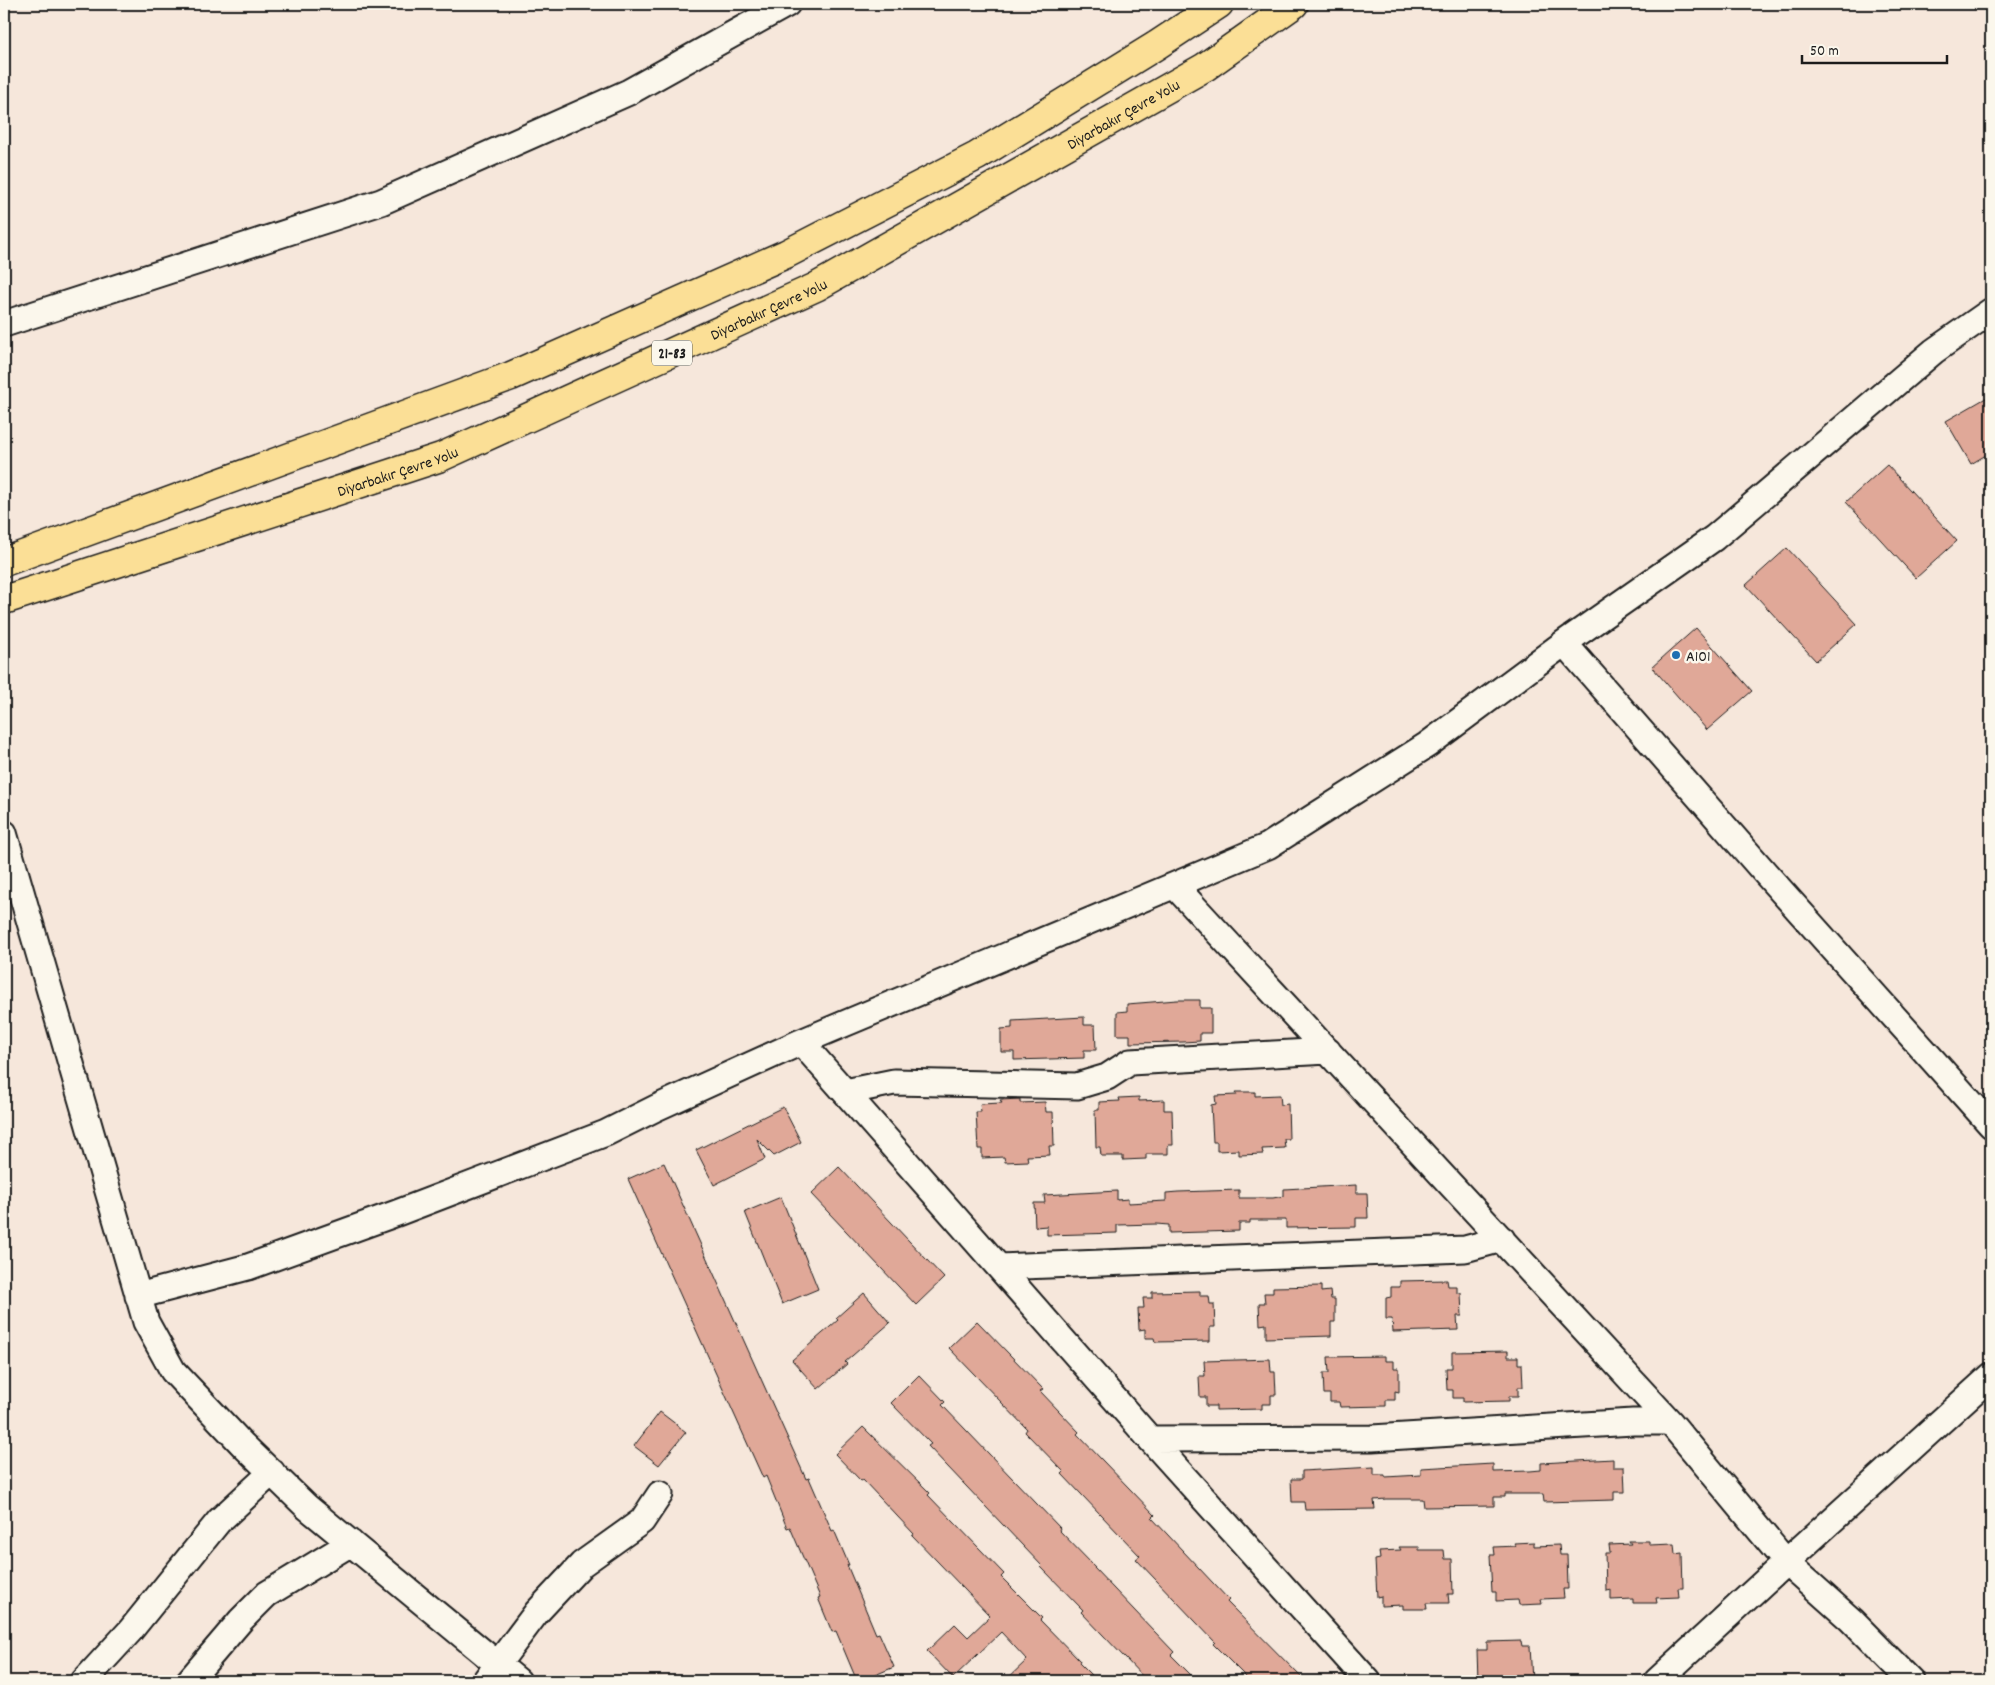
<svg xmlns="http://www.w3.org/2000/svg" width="1995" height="1685" font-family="Dekko,sans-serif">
	<rect width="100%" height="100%" fill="#f6e7db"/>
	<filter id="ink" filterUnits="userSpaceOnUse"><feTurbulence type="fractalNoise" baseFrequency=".02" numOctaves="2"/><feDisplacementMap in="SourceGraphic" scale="10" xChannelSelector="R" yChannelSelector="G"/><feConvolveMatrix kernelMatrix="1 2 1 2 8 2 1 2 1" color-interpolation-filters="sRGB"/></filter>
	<g filter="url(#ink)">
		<path fill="#e0a898" stroke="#1c1c1c" d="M1991 395V452L1971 464 1946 421Z
			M1887 465 1957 541 1916 578 1846 502Z
			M1787 548 1857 624 1816 661 1746 585Z
			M1696 628 1752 691 1707 730 1652 667Z
			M1177 1000H1200V1008H1211V1033H1200V1041L1183 1042 1130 1043V1035H1117V1012L1127 1011V1004Z
			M1084 1017V1025H1095L1096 1050H1084V1058L1014 1060V1052H1001V1029L1012 1028V1021Z
			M1235 1092H1255V1096L1280 1095 1281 1105 1288 1104 1289 1139H1284L1285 1148 1262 1149 1263 1154 1239 1155V1150L1217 1151V1142H1213L1211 1105 1216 1104 1215 1096 1237 1095Z
			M1139 1097V1101L1164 1100V1110H1172L1173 1145H1168V1154H1146V1159L1123 1160V1156H1101L1100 1147H1096L1095 1110H1099V1102L1120 1101 1119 1098Z
			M1020 1099V1103L1045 1102 1046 1112H1053L1054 1146H1049L1050 1155 1027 1156 1028 1161 1005 1162 1004 1157 982 1158V1149H978L976 1112H981L980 1104 1002 1103 1000 1100Z
			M783 1107 801 1142 774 1156 757 1139 765 1159 714 1185 696 1150Z
			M664 1163 806 1479 809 1478 832 1531 834 1530 849 1565H847L876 1634 879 1633 894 1667 861 1681H857L836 1631 832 1632 818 1598 820 1597 790 1527 787 1528 766 1476 763 1478 628 1179Z
			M839 1167 944 1278 916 1305 811 1194Z
			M1356 1185V1193H1367L1368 1218H1356V1227L1286 1228V1220H1250V1223H1239V1231L1169 1233V1225L1156 1224 1117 1225V1233L1047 1235V1226L1035 1227 1034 1203H1045L1044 1195 1117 1191V1200L1128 1199V1203L1166 1201V1193L1178 1192 1239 1190V1198H1273L1284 1196V1189Z
			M781 1197 818 1289 782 1304 745 1212Z
			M1447 1280 1448 1286H1457V1293H1461L1462 1316H1457L1458 1330 1393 1332 1392 1319H1386V1298L1391 1297V1287H1400V1281Z
			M1321 1286V1292L1330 1291 1331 1299H1335V1322H1331V1336L1266 1338V1324L1260 1325 1259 1303H1265L1264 1293H1273V1287Z
			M1200 1291V1296H1209L1210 1304H1214L1215 1327H1210V1341L1155 1342 1154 1338H1145V1329L1139 1330 1138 1308H1144L1143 1298H1152V1292Z
			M864 1293 890 1323 845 1362 847 1364 818 1389 792 1360 838 1320 836 1318Z
			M977 1321 1043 1389 1040 1391 1079 1432 1077 1434 1155 1515 1152 1518 1229 1600 1227 1602 1305 1681H1250L1213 1644 1215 1642 1136 1559 1140 1556 1062 1474 1064 1472 1025 1432 1027 1429 949 1348Z
			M1508 1351V1357H1518V1364H1522L1523 1387H1518V1396H1509V1401L1463 1402V1398H1453V1390H1447L1446 1368H1452V1352Z
			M1385 1356V1361H1394V1368H1399V1392L1395 1391V1400H1386V1406L1340 1407 1339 1402H1330V1394H1324L1323 1373H1329L1328 1357Z
			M1270 1359 1271 1372H1275L1276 1395H1271V1404H1262V1409L1216 1410V1406H1206V1397H1200L1199 1376H1205L1204 1361Z
			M919 1375 945 1402 942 1405 1060 1528 1059 1530 1095 1567 1094 1568 1174 1652 1171 1655 1197 1681H1147L1081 1612 1083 1610 1041 1567 1042 1566 928 1446 931 1444 891 1403Z
			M660 1412 686 1432 659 1465 634 1446Z
			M863 1427 930 1493 928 1495 1004 1574 1001 1577 1042 1618 1040 1620 1080 1661 1079 1663 1097 1681H1005L1027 1660 1001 1632 953 1678 927 1651 955 1624 968 1637 990 1616 912 1535 914 1534 863 1480 861 1481 835 1454Z
			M1613 1459V1467H1624L1625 1492H1614V1500L1544 1502 1543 1494H1505V1497H1494V1506L1424 1507 1423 1499H1386L1374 1500 1375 1509 1305 1510 1304 1502H1292L1291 1479H1302V1471L1374 1467V1475H1385V1477L1421 1475V1468L1493 1464V1472L1530 1471 1541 1470V1463Z
			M1629 1541H1649V1545L1674 1544 1675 1554 1682 1553 1683 1588H1678L1679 1597 1656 1598 1657 1603H1633V1599L1611 1600V1590L1606 1591 1605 1553H1610L1609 1545 1631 1544Z
			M1534 1542V1546L1559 1545 1560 1555H1567L1568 1589H1563L1564 1598 1541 1599 1542 1604 1519 1605 1518 1600 1496 1601V1592H1492L1490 1555H1495L1494 1547 1516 1546 1514 1543Z
			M1399 1547H1419V1550H1444L1445 1559H1452L1453 1594H1448L1449 1603H1426L1427 1609H1403V1605L1381 1606V1596L1377 1597 1375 1560 1380 1559 1379 1551 1401 1550Z
			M1521 1641 1522 1646H1530L1532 1681H1478L1477 1650H1487V1642Z"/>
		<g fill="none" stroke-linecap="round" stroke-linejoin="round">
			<g stroke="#1c1c1c" stroke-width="29">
				<path id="minor" d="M4 324 381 202 629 92 787 4
					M1564 643 1767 875 1991 1125
					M4 833 146 1322 173 1371 243 1445 307 1507 518 1681
					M1175 886 1670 1422 1786 1562 1657 1681
					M801 1042 1150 1439 1368 1681
					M845 1092 894 1082 1077 1086 1107 1077 1130 1062 1328 1051
					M999 1267 1465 1249 1502 1239
					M138 1296 248 1267 397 1213 606 1133 656 1108 801 1042 1268 846 1427 745 1564 643 1714 538 1934 351 1991 311
					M1150 1439 1372 1438 1633 1422H1670
					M84 1681 130 1631 219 1521 272 1472
					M189 1681 241 1620 267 1594 351 1543
					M485 1681 537 1612 582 1564 642 1521 660 1494
					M1911 1681 1851 1620 1786 1562 1991 1376"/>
			</g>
			<g stroke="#1c1c1c" stroke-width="31">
				<g id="highway">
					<path d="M4 562 511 376 786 254 977 156 1157 45 1219 4"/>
					<path id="s1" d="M4 600 441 457 816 287 1205 67 1294 4"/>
				</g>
			</g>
			<use href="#minor" stroke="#fbf7ec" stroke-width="25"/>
			<use href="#highway" stroke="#fbdf96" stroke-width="28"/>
		</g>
	</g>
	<circle fill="#1f6fb2" stroke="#fbf7ec" stroke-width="2" cx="1676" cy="655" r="5"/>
	<g text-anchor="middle" stroke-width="5" stroke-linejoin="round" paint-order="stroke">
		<rect fill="#fbf7ec" stroke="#5f5e5a" stroke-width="1" x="652" y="340.5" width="40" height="25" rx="4"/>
		<g font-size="15" font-weight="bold" fill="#1c1c1c">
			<text x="672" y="358">21-83</text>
		</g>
		<g font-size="16" fill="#1c1c1c" stroke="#fbf7ec">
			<text dy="6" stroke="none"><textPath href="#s1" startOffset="1224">Diyarbakır Çevre Yolu</textPath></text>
			<text dy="6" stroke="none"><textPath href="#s1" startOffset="819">Diyarbakır Çevre Yolu</textPath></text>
			<text dy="6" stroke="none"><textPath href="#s1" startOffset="414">Diyarbakır Çevre Yolu</textPath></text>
		</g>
		<g font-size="16" fill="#1c1c1c" stroke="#fbf7ec" text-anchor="start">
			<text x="1686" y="661">A101</text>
		</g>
	</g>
	<rect width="1995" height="1685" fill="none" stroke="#fbf7ec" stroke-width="20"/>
	<rect x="10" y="10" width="1975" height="1665" fill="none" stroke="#1c1c1c" stroke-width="2" filter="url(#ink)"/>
	<path d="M1802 55v8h145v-8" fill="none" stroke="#1c1c1c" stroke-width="2.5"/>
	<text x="1810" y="55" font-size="15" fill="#1c1c1c" stroke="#fbf7ec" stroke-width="4" paint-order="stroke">50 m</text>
</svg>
